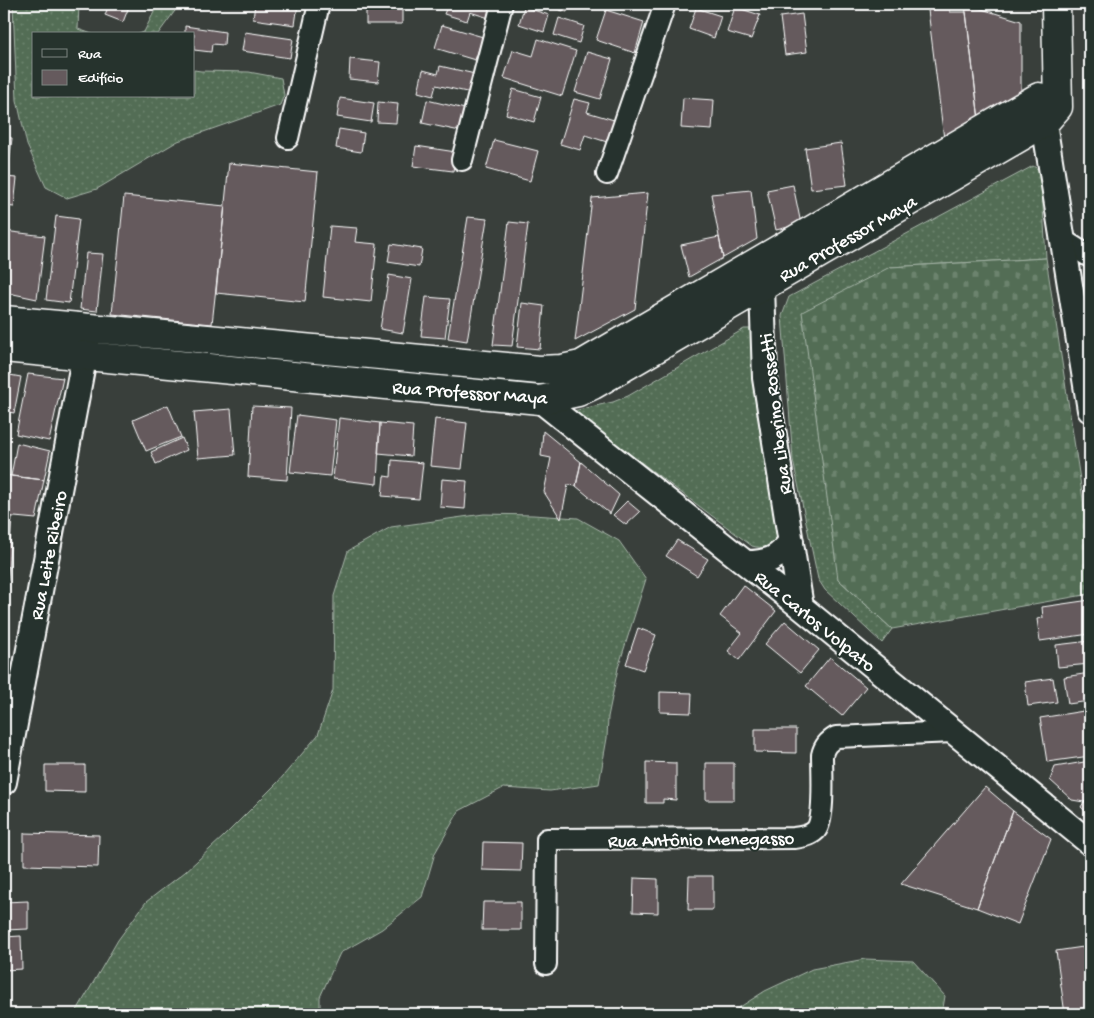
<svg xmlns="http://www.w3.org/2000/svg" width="1094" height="1018" font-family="'Gochi Hand',sans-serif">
	<defs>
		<pattern id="grass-dots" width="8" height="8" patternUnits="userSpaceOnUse" patternTransform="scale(1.25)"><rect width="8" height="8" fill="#526d54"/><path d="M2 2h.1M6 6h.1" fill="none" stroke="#6c836e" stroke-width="1.8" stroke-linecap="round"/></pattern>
		<pattern id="cemetery-stones" width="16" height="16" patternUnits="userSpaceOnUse" patternTransform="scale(1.25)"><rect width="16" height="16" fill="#526d54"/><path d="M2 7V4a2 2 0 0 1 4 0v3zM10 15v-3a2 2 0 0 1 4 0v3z" fill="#6c836e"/></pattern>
	</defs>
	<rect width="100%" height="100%" fill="#393f3b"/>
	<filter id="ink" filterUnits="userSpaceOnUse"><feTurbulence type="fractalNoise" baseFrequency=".02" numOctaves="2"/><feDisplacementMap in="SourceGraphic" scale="10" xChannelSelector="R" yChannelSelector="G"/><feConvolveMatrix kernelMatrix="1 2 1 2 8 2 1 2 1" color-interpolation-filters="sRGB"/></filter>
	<g filter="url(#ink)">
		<path fill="url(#grass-dots)" stroke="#a8b6aa" d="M13 4H79L78 29 92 34H34V96H194V70L201 71 249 72 281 78 284 95 280 105 178 141 97 189 67 198 46 187 27 145 17 100Z
			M158 4H180L158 34H139L144 32Z
			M1033 166 1041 171 1046 258 890 267 838 579 892 629 882 643 825 590 818 579 793 460 782 316 789 297Z
			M744 329H753L758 417 780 534 779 541C770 547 763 549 752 546L573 411 613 402 628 396Z
			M484 514 533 515 578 518 619 541 646 579 618 668 608 717 607 738 599 784 550 791 503 788 459 811 435 853 422 897 382 929 340 953 320 997V1014H75L118 940 146 902 185 872 223 837 278 782 318 735 333 690 334 596 348 551 391 527Z
			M865 959 913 961 945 996 942 1014H729L765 991 812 969Z"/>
		<path fill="url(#cemetery-stones)" stroke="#a8b6aa" d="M1046 258 1090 545V594L892 629 838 579 802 312 890 267Z"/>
		<path fill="#655a5d" stroke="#fff" d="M109 4H130L123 22 105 15Z
			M255 4H298L295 25 253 19Z
			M366 4H402V24H366Z
			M448 4H497L492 19 470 12 467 21 444 14Z
			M539 4H569L567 12Z
			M965 4 1021 21V98L979 120Z
			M524 7 549 15 544 32 519 24Z
			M735 7 760 15 751 39 727 32Z
			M950 7V12H966L979 120 944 139 928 10Z
			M696 8 721 16 714 38 689 29Z
			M606 10 644 22 635 53 596 40Z
			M802 14 807 52 785 55 780 17Z
			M559 18 584 26 579 43 554 35Z
			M442 25 483 37 475 60 435 48Z
			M185 26 225 32 224 45 212 44 211 52 194 50V34H185Z
			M245 32 293 39 290 58 242 51Z
			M538 39 576 51 562 96 504 78 513 50 533 56Z
			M587 52 612 59 600 99 575 92Z
			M350 59 380 62 378 82 349 79Z
			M440 66 475 74 471 93 436 85 433 96 418 92 423 70 438 74Z
			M513 89 541 97 534 122 506 114Z
			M340 98 374 103 371 122 337 117Z
			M683 98 714 100 712 130 681 128Z
			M574 99 590 103 587 112 614 120 607 142 585 135 580 150 560 144Z
			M427 100 465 109 460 131 422 123Z
			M378 102 398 104 396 123 377 122Z
			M339 129 364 133 361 152 336 148Z
			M4 137 12 138 9 164 4 163Z
			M494 140 538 151 530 181 486 169Z
			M841 143 847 185 811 189 805 148Z
			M416 146 456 152 453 171 413 166Z
			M229 163 318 172 305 302 216 293Z
			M4 177 17 178 14 207 4 206Z
			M793 185 801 224 776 230 767 190Z
			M751 190 757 239 723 258 711 194Z
			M648 193 635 309 575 341 592 198Z
			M124 196 225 206 212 324 112 314Z
			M56 216 79 219 69 303 46 300Z
			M468 217 487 219 467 341 448 338Z
			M509 222 528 224 512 346 493 345Z
			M330 226 357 228 355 242 377 244 371 302 323 297Z
			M4 231 45 236 37 299 4 292Z
			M719 237 723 258 689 277 681 245Z
			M391 244 422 249 419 267 388 262Z
			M86 253 103 254 97 311 80 309Z
			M389 275 412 279 403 333 380 329Z
			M426 297 450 299 445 338 421 336Z
			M522 303 544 306 540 349 517 347Z
			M4 374 21 377 14 413 4 411Z
			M28 374 63 378 49 441 16 434Z
			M168 405 181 437 146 451 133 420Z
			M252 406 291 408 287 480 248 477Z
			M231 409 235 455 198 458 194 412Z
			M297 415 336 420 330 476 290 472Z
			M339 418 380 423 377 484 333 479Z
			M435 419 467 423 462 469 430 466Z
			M380 423 413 426 411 456 378 453Z
			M543 431 581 462 576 486 568 485 561 519 544 492 551 458 541 456Z
			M182 438 187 450 156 464 151 452Z
			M17 443 50 451 44 480 11 476Z
			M392 460 423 463 419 499 382 496 384 476 391 477Z
			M581 462 619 495 610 514 576 486Z
			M4 475 44 480 36 519 4 516Z
			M442 479 467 481 465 509 440 507Z
			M627 501 640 512 626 525 613 515Z
			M4 516 12 517 7 588H4Z
			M677 540 708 559 697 576 666 556Z
			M743 585 776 611 739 660 728 651 742 633 720 616Z
			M1090 600V634L1040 641 1037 619 1043 618 1042 607Z
			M785 621 819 650 800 673 765 644Z
			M638 628 656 635 643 670 626 664Z
			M1090 641V664L1058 667 1056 645Z
			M830 657 866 687 842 716 806 686Z
			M1090 673V701L1068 704 1064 677Z
			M1053 678 1057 702 1028 706 1025 682Z
			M660 692 692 693 691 713 660 712Z
			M1090 710V756L1047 762 1040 718Z
			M755 729H796V753L755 752Z
			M1090 761V801L1084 802 1072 800 1050 780 1055 767Z
			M646 762 676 763V800L663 799V803H646Z
			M706 763H734V800H706Z
			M45 765H85V792L45 791Z
			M985 787 1013 811 977 908 901 884Z
			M1090 801V815L1081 807 1084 802Z
			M1013 811 1051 839 1018 924 977 908Z
			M24 833 99 835 98 867 24 865Z
			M483 842 522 843 521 871 482 870Z
			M689 876H713V910H688Z
			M634 878 658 879V913L633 912Z
			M28 901V929L5 930 4 902Z
			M483 902H521V930H482Z
			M21 936 22 969 4 970V937Z
			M1090 946V1014H1065L1056 951Z"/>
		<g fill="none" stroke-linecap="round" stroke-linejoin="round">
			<g stroke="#fff" stroke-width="24">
				<path id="minor" d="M288 138 319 4
					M462 160 502 4
					M607 174 665 4
					M1063 240 1090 257
					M546 964 547 839 794 838C802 837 810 836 816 830 825 819 822 770 822 755 824 746 828 742 836 737L954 732"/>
			</g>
			<g stroke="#fff" stroke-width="28">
				<path id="tertiary" d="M1044 123 1090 410
					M762 286 765 378 801 607
					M540 400 801 607 1090 843
					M746 563C768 563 778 559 791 541
					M4 782 88 337"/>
			</g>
			<g stroke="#fff" stroke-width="31">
				<path id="secondary" d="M4 320 539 370 562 369 581 365 1039 97
					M4 348 540 400 578 392 593 385 1044 123 1058 107 1056 4"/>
			</g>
			<use href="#minor" stroke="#26332d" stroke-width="20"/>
			<use href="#tertiary" stroke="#26332d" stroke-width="24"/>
			<use href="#secondary" stroke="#26332d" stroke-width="28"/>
		</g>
	</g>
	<g text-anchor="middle" stroke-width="4" stroke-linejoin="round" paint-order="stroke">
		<g font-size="19" fill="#fff" stroke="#26332d">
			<text transform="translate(847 237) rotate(-30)" y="7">Rua Professor Maya</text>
			<text transform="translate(470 391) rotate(4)" y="7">Rua Professor Maya</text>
			<text transform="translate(774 414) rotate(-97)" y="7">Rua Liberino Rossetti</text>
			<text transform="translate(47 555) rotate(-79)" y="7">Rua Leite Ribeiro</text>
			<text transform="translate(816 620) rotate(39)" y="7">Rua Carlos Volpato</text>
			<text transform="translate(701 838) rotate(-1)" y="7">Rua Antônio Menegasso</text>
		</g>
	</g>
	<rect width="1094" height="1018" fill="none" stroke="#26332d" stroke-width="20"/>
	<rect x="10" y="10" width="1074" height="998" fill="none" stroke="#fff" stroke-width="2" filter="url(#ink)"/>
	<rect x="32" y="32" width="162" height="65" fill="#26332d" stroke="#7d8581"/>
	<rect x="42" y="49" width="25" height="8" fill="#26332d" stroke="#7d8581"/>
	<text x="78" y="58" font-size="15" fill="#ffffff">Rua</text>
	<rect x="42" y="70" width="25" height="15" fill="#655a5d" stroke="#7d8581"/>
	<text x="78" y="82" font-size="15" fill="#ffffff">Edifício</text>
</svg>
